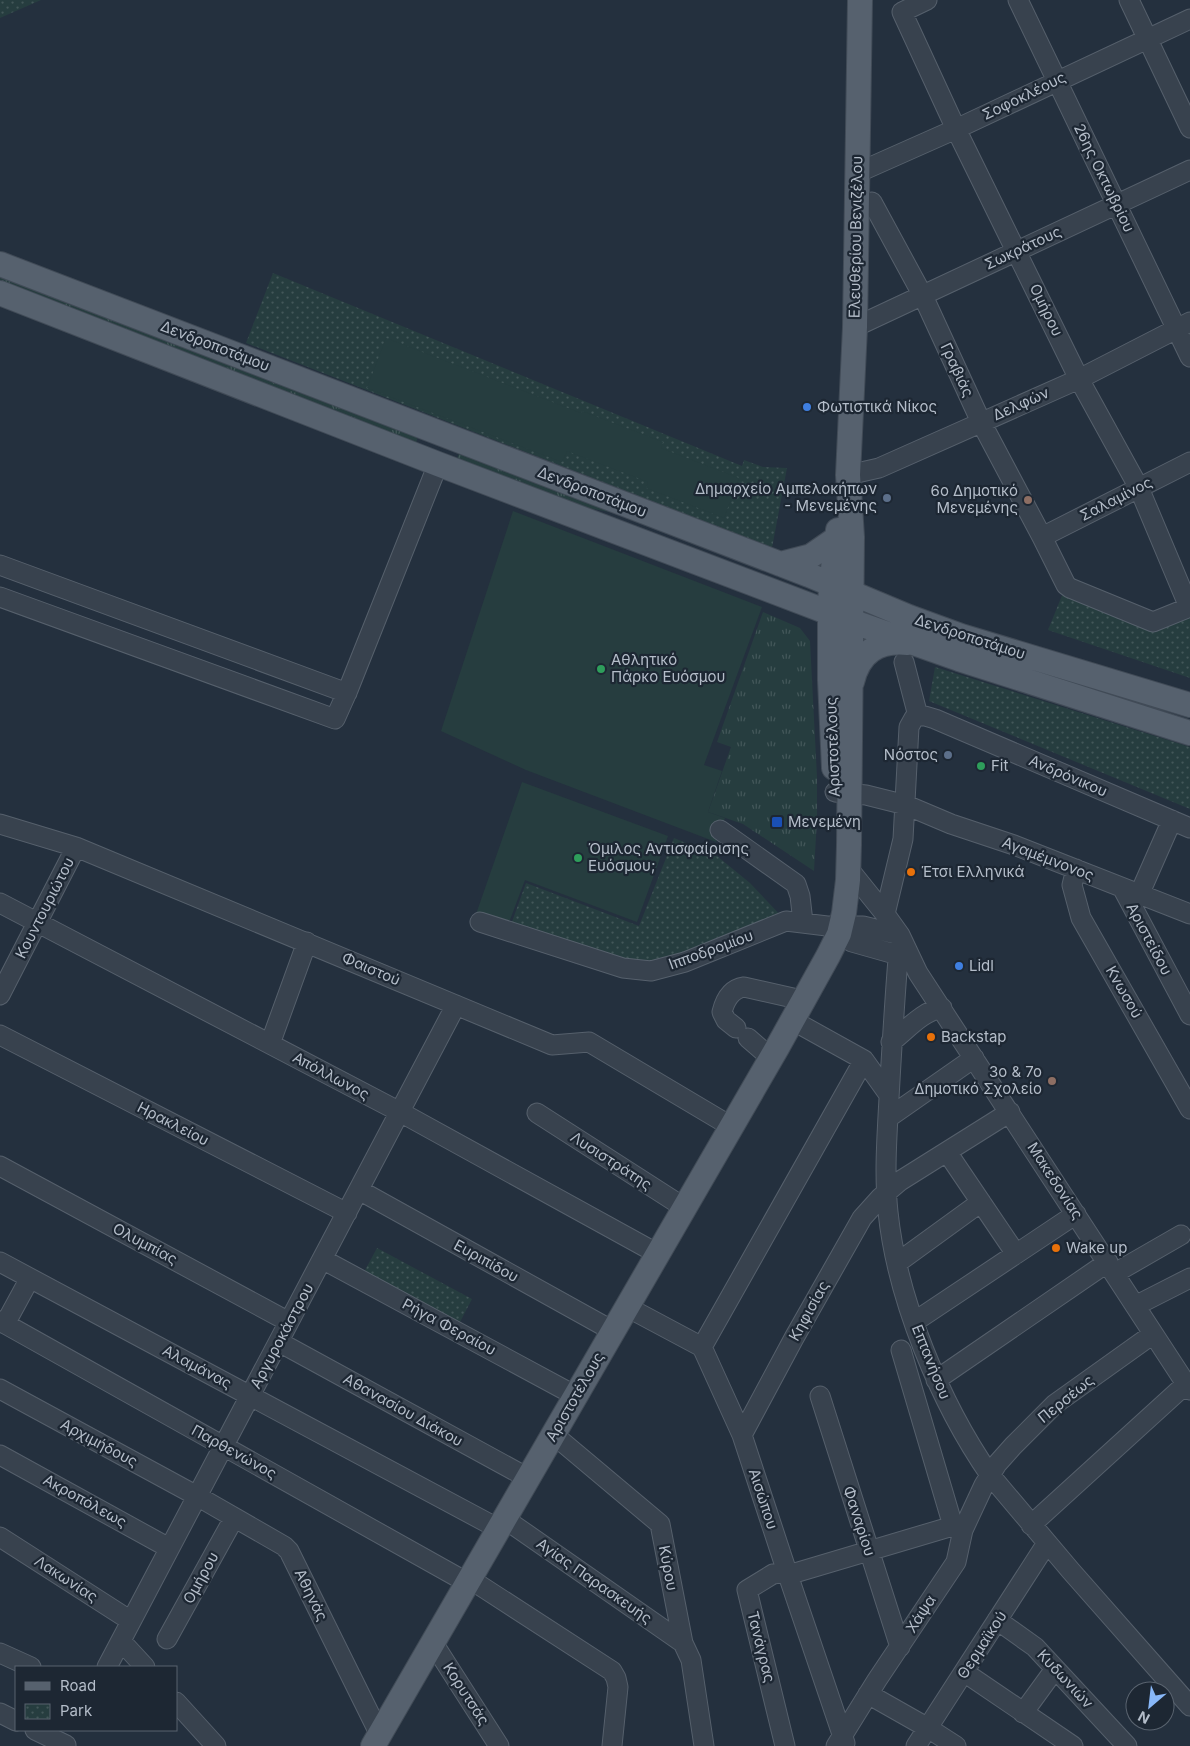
<svg xmlns="http://www.w3.org/2000/svg" width="1190" height="1746" font-family="Inter,sans-serif">
	<defs>
		<pattern id="grass-tufts" width="24" height="20" patternUnits="userSpaceOnUse" patternTransform="scale(1.25)"><rect width="24" height="20" fill="#263d3f"/><path d="M3 7l-1-3M5 7V3M7 7l1-3M15 17l-1-3M17 17v-4M19 17l1-3" fill="none" stroke="#435759"/></pattern>
		<pattern id="park-dots" width="8" height="8" patternUnits="userSpaceOnUse" patternTransform="scale(1.25)"><rect width="8" height="8" fill="#263d3f"/><path d="M2 2h.1M6 6h.1" fill="none" stroke="#435759" stroke-width="1.8" stroke-linecap="round"/></pattern>
	</defs>
	<rect width="100%" height="100%" fill="#24303e"/>
	<path fill="url(#grass-tufts)" d="M0 274 418 436 416 443 0 282Z
		M460 450 627 515 587 508 457 459Z
		M763 612 800 628 810 641 817 777V819L814 871 743 824 708 812 731 747 717 742Z"/>
	<path fill="url(#park-dots)" d="M0 0H41L0 18Z
		M273 273 742 466 744 460 763 467 787 468 772 548 246 343Z
		M1065 588 1153 625 1187 610 1190 618V678L1048 630Z
		M935 667 1190 747V809L929 701Z
		M674 838 717 856 750 883 786 921 651 971 509 930 526 883 639 926Z
		M377 1248 472 1299 459 1324 364 1272Z"/>
	<path fill="#263d3f" d="M386 338 581 413 582 411 663 442 661 448 739 478 724 518 646 488 648 482 567 451 562 462 367 388Z
		M513 511 762 607 704 765 722 771 708 812 725 818 716 842 526 770 441 731Z
		M522 782 668 836 637 922 525 880 507 928 475 917Z"/>
	<g fill="none" stroke-linecap="round" stroke-linejoin="round">
		<g stroke="#56606c" stroke-width="21">
			<path id="minor" d="M927 0 902 12 956 129 1079 379 1139 488 1189 607
				M1018 0 1190 357
				M1129 0 1190 128
				M857 173 956 129 1190 19
				M872 202 923 296 981 422 1042 537 1066 585 1070 588 1153 622 1190 607
				M855 327 1190 170
				M848 475 879 468 1079 379 1190 322
				M1042 537 1190 462
				M0 565 347 693
				M0 597 335 719 348 690 438 464
				M904 662 918 716
				M918 716H925L935 719 1190 828
				M835 792 866 795 906 805 951 824 1014 845 1190 914
				M0 824 76 847 552 1045 589 1042 732 1127
				M720 830 796 884 800 896 803 922
				M848 868 885 914 900 935 918 973 1190 1390
				M1076 869 1072 885 1081 918 1190 1109
				M1123 889 1190 1015
				M1139 895 1172 820
				M0 903 400 1112 658 1254
				M885 914 903 839 909 727 914 718 918 716
				M480 922 623 968 651 971 685 962 786 921 827 926H863L900 935
				M828 926 852 942 898 955 907 962
				M900 935C895 990 892 1044 889 1098 887 1136 884 1174 888 1212 897 1299 940 1403 990 1475L1071 1571 1190 1706
				M0 995 76 847
				M792 1020 864 1060 889 1095
				M736 1028 726 1020 722 1012C725 1000 731 989 744 987L793 998
				M0 1035 347 1213
				M748 1038 771 1058
				M891 1042C906 1031 922 1011 942 1008
				M270 1044 307 942
				M537 1113 685 1208
				M888 1118 974 1058
				M947 1152 1016 1254
				M0 1166 289 1322
				M359 1190 613 1331
				M322 1259 576 1396
				M0 1262 499 1529
				M897 1263 981 1202
				M1115 1273 1181 1235
				M1135 1306 1190 1278
				M627 1307 702 1347 742 1435 787 1572 845 1743
				M0 1321 468 1583
				M914 1322 1076 1214
				M5 1324 30 1278
				M279 1342 528 1478
				M702 1347 864 1060
				M901 1350 953 1526 963 1530
				M936 1380 1108 1262
				M0 1389 197 1496 284 1546 289 1551 380 1735
				M820 1396 900 1647
				M554 1435 660 1524 683 1643 691 1660 704 1746
				M742 1435 794 1338 862 1218 880 1198 900 1181 1010 1112
				M0 1455 169 1548
				M505 1519 683 1643
				M1031 1525 1186 1384
				M0 1537 131 1621
				M788 1575 953 1526
				M470 1579 612 1671 616 1678 618 1687 612 1746
				M997 1620 1035 1647 1127 1746
				M167 1639 234 1518
				M121 1641 145 1667
				M433 1643 499 1746
				M0 1653 31 1667
				M107 1667 456 1005
				M964 1672 1073 1746
				M868 1694 928 1728 956 1746
				M176 1702 216 1746
				M0 1713 16 1721
				M1023 1713 1055 1669
				M35 1730 66 1745
				M785 1746 747 1590 773 1574 787 1572
				M836 1746 877 1680 956 1562 963 1530 984 1485 997 1464 1013 1446 1055 1404 1153 1334
				M916 1746 1047 1543"/>
		</g>
		<g stroke="#414b57" stroke-width="26">
			<path id="major" d="M0 264 809 575 909 617 961 636 1190 705
				M0 293 438 464 851 621 959 659 1190 733
				M780 564 811 556 837 538
				M852 682C859 652 878 640 908 643
				M834 768 830 680V613L831 584 838 530
				M373 1746 777 1048 828 956 839 934 844 913 848 880 849 845 852 537 848 475 855 327 860 0"/>
		</g>
		<use href="#minor" stroke="#38424e" stroke-width="19"/>
		<use href="#major" stroke="#56616e" stroke-width="24"/>
	</g>
	<g fill="#3f7fe0" stroke="#1d2733" stroke-width="2">
		<circle cx="807" cy="407" r="5"/>
		<circle cx="959" cy="966" r="5"/>
	</g>
	<g fill="#5c6f8a" stroke="#1d2733" stroke-width="2">
		<circle cx="887" cy="498" r="5"/>
		<circle cx="948" cy="755" r="5"/>
	</g>
	<g fill="#8d6e63" stroke="#1d2733" stroke-width="2">
		<circle cx="1028" cy="500" r="5"/>
		<circle cx="1052" cy="1081" r="5"/>
	</g>
	<g fill="#2e9e5b" stroke="#1d2733" stroke-width="2">
		<circle cx="601" cy="669" r="5"/>
		<circle cx="981" cy="766" r="5"/>
		<circle cx="578" cy="858" r="5"/>
	</g>
	<rect fill="#1a4fb4" stroke="#1d2733" stroke-width="2" x="771" y="816" width="12" height="12" rx="2.5"/>
	<g fill="#e8710a" stroke="#1d2733" stroke-width="2">
		<circle cx="911" cy="872" r="5"/>
		<circle cx="931" cy="1037" r="5"/>
		<circle cx="1056" cy="1248" r="5"/>
	</g>
	<g text-anchor="middle" stroke-width="4.5" stroke-linejoin="round" paint-order="stroke">
		<g font-size="15" fill="#b4bdc9" stroke="#1d2733">
			<text transform="translate(1024 96) rotate(-26)" y="5">Σοφοκλέους</text>
			<text transform="translate(1104 178) rotate(64)" y="5">26ης Οκτωβρίου</text>
			<text transform="translate(856 237) rotate(-89)" y="5">Ελευθερίου Βενιζέλου</text>
			<text transform="translate(1023 248) rotate(-25)" y="5">Σωκράτους</text>
			<text transform="translate(1046 310) rotate(64)" y="5">Ομήρου</text>
			<text transform="translate(215 346) rotate(21)" y="5">Δενδροποτάμου</text>
			<text transform="translate(957 370) rotate(65)" y="5">Γραβιάς</text>
			<text transform="translate(1021 404) rotate(-24)" y="5">Δελφών</text>
			<text transform="translate(592 492) rotate(21)" y="5">Δενδροποτάμου</text>
			<text transform="translate(1116 499) rotate(-27)" y="5">Σαλαμίνος</text>
			<text transform="translate(970 637) rotate(18)" y="5">Δενδροποτάμου</text>
			<text transform="translate(833 747) rotate(-92)" y="5">Αριστοτέλους</text>
			<text transform="translate(1068 776) rotate(23)" y="5">Ανδρόνικου</text>
			<text transform="translate(1048 859) rotate(21)" y="5">Αγαμέμνονος</text>
			<text transform="translate(45 908) rotate(-63)" y="5">Κουντουριώτου</text>
			<text transform="translate(1149 939) rotate(62)" y="5">Αριστείδου</text>
			<text transform="translate(711 950) rotate(-20)" y="5">Ιπποδρομίου</text>
			<text transform="translate(371 969) rotate(23)" y="5">Φαιστού</text>
			<text transform="translate(1124 992) rotate(60)" y="5">Κνωσού</text>
			<text transform="translate(331 1076) rotate(28)" y="5">Απόλλωνος</text>
			<text transform="translate(173 1124) rotate(27)" y="5">Ηρακλείου</text>
			<text transform="translate(611 1161) rotate(33)" y="5">Λυσιστράτης</text>
			<text transform="translate(1055 1181) rotate(57)" y="5">Μακεδονίας</text>
			<text transform="translate(145 1244) rotate(28)" y="5">Ολυμπίας</text>
			<text transform="translate(486 1261) rotate(29)" y="5">Ευριπίδου</text>
			<text transform="translate(809 1311) rotate(-61)" y="5">Κηφισίας</text>
			<text transform="translate(449 1327) rotate(28)" y="5">Ρήγα Φεραίου</text>
			<text transform="translate(282 1336) rotate(-62)" y="5">Αργυροκάστρου</text>
			<text transform="translate(931 1362) rotate(68)" y="5">Επτανήσου</text>
			<text transform="translate(197 1367) rotate(28)" y="5">Αλαμάνας</text>
			<text transform="translate(575 1397) rotate(-60)" y="5">Αριστοτέλους</text>
			<text transform="translate(1066 1399) rotate(-39)" y="5">Περσέως</text>
			<text transform="translate(403 1410) rotate(29)" y="5">Αθανασίου Διάκου</text>
			<text transform="translate(99 1443) rotate(28)" y="5">Αρχιμήδους</text>
			<text transform="translate(234 1452) rotate(29)" y="5">Παρθενώνος</text>
			<text transform="translate(763 1499) rotate(72)" y="5">Αισώπου</text>
			<text transform="translate(85 1501) rotate(29)" y="5">Ακροπόλεως</text>
			<text transform="translate(859 1521) rotate(72)" y="5">Φαναρίου</text>
			<text transform="translate(668 1568) rotate(79)" y="5">Κύρου</text>
			<text transform="translate(201 1578) rotate(-61)" y="5">Ομήρου</text>
			<text transform="translate(66 1579) rotate(33)" y="5">Λακωνίας</text>
			<text transform="translate(594 1581) rotate(35)" y="5">Αγίας Παρασκευής</text>
			<text transform="translate(311 1595) rotate(64)" y="5">Αθηνάς</text>
			<text transform="translate(921 1614) rotate(-57)" y="5">Χάψα</text>
			<text transform="translate(982 1645) rotate(-57)" y="5">Θερμαϊκού</text>
			<text transform="translate(761 1647) rotate(76)" y="5">Τανάγρας</text>
			<text transform="translate(1065 1679) rotate(47)" y="5">Κυδωνιών</text>
			<text transform="translate(466 1694) rotate(57)" y="5">Κορυτσάς</text>
		</g>
		<g font-size="15" fill="#b4bdc9" stroke="#1d2733" text-anchor="start">
			<text x="817" y="412">Φωτιστικά Νίκος</text>
			<text x="877" y="494" text-anchor="end">Δημαρχείο Αμπελοκήπων<tspan x="877" dy="17">- Μενεμένης</tspan></text>
			<text x="1018" y="496" text-anchor="end">6ο Δημοτικό<tspan x="1018" dy="17">Μενεμένης</tspan></text>
			<text x="611" y="665">Αθλητικό<tspan x="611" dy="17">Πάρκο Ευόσμου</tspan></text>
			<text x="938" y="760" text-anchor="end">Νόστος</text>
			<text x="991" y="771">Fit</text>
			<text x="788" y="827">Μενεμένη</text>
			<text x="588" y="854">Όμιλος Αντισφαίρισης<tspan x="588" dy="17">Ευόσμου;</tspan></text>
			<text x="921" y="877">Έτσι Ελληνικά</text>
			<text x="969" y="971">Lidl</text>
			<text x="941" y="1042">Backstap</text>
			<text x="1042" y="1077" text-anchor="end">3ο &amp; 7ο<tspan x="1042" dy="17">Δημοτικό Σχολείο</tspan></text>
			<text x="1066" y="1253">Wake up</text>
		</g>
	</g>
	<rect x="15" y="1666" width="162" height="65" fill="#1d2733" stroke="#59636f"/>
	<rect x="25" y="1682" width="25" height="8" fill="#56616e" stroke="#59636f"/>
	<text x="60" y="1691" font-size="15" fill="#b4bdc9">Road</text>
	<rect x="25" y="1704" width="25" height="15" fill="url(#park-dots)" stroke="#59636f"/>
	<text x="60" y="1716" font-size="15" fill="#b4bdc9">Park</text>
	<g transform="translate(1150 1706) rotate(208)"><circle r="24" fill="#1d2733" stroke="#59636f"/>
	<path d="M0-4L9 19L0 12L-9 19Z" fill="#89b8f8"/>
	<text y="-8" font-size="14" font-weight="bold" text-anchor="middle" fill="#b4bdc9">N</text>
	</g>
</svg>
